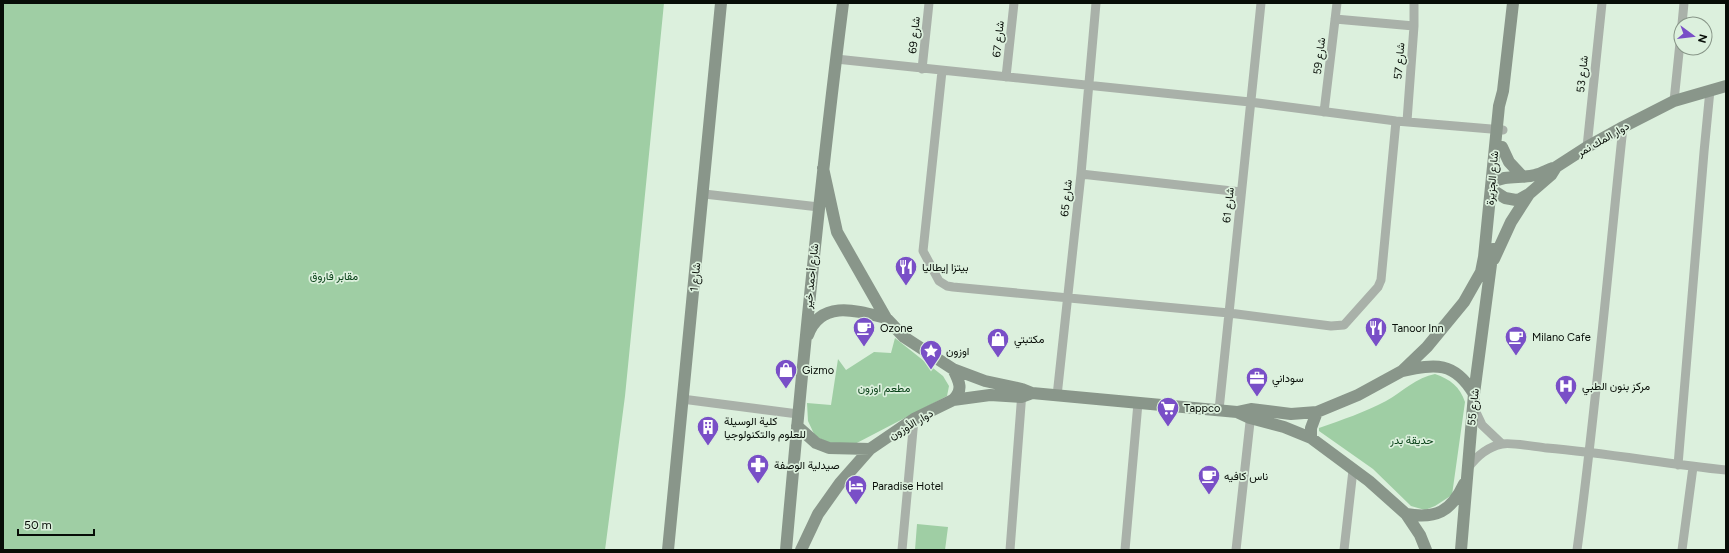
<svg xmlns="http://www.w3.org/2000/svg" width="1729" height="553" font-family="Figtree,Vazirmatn,sans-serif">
	<rect width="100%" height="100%" fill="#dcf0dd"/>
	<path fill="#9fcea4" d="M3 3H664L625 396 605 550H3Z
		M895 338 943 376 949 386 947 396 851 446 829 443 815 436 808 421 807 403 831 405 838 359 846 370 874 352 891 353Z
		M1435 374C1450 379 1460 387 1465 402L1452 495 1435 506 1425 510 1411 506 1373 469 1319 431V428C1342 420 1365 412 1386 401 1402 392 1417 377 1435 374Z
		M917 524 948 527 945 550H915Z"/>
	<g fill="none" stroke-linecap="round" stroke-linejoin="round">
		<path stroke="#a9b1a9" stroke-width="9" d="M1335 19 1414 26
			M1682 24 1684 3
			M836 59 1250 102 1396 121 1503 130
			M922 69 929 3
			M942 71 923 251 939 281 947 286 953 287 1229 313 1331 326 1344 325 1378 287 1381 280 1396 121
			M1006 77 1014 3
			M1674 101 1681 33
			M1324 112 1337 3
			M1407 121 1414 26V3
			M1587 147 1602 3
			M1081 174 1241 192
			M704 194 819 207
			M1057 396 1081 174 1096 3
			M682 399 798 414
			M1474 408 1482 425 1502 444
			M1219 410 1261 3
			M1678 465 1704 152 1710 90
			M1468 468C1476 457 1487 447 1502 444 1512 442 1536 447 1547 448 1607 453 1666 464 1726 470
			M902 550 914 419
			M1010 550 1022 392
			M1125 550 1138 403
			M1236 550 1251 413
			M1344 550 1353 470
			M1577 550C1596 409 1608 268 1623 127
			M1682 550 1693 467"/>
		<path stroke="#89968a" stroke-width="12" d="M1502 147 1509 162 1522 176
			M823 168 837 232 886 318 904 337 953 369 985 381 1022 389 1032 393 1237 412 1250 418 1284 427 1311 438 1369 481 1406 514 1420 535 1426 550
			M1492 183C1505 174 1521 179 1535 175 1541 174 1547 170 1553 168
			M1491 189 1505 198 1516 200 1520 199 1529 194 1551 175 1556 167 1587 147 1623 127 1674 101 1726 86
			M1494 259 1511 222 1529 194
			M808 335C821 299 858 311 886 318
			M953 369C959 381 964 390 953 400
			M1402 371C1436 364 1454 361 1474 394
			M1237 412 1251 409 1291 414 1317 412 1358 395 1402 371 1427 347 1464 302 1481 272 1484 257 1499 106 1503 91 1513 3
			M797 426 816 443 829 448 870 449
			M1311 438V428L1317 412
			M1406 514C1436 519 1451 512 1464 484
			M668 550C684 368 705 185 721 3
			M786 550C802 367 820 185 843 3
			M801 550 818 514 840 483 870 449 914 419 953 400 990 395 1021 397 1032 393
			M1461 550 1474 394 1493 249"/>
	</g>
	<defs>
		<g id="restaurant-pin" transform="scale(1.15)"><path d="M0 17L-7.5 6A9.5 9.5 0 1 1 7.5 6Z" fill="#794fc7" stroke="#dcf0dd"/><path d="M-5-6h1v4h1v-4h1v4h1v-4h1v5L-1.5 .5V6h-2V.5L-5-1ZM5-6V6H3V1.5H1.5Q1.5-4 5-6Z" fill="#fff"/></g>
		<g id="cafe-pin" transform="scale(1.15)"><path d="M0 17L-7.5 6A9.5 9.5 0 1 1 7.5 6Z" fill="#794fc7" stroke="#dcf0dd"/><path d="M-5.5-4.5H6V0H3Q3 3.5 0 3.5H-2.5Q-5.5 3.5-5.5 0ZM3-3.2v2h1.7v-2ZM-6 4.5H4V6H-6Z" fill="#fff"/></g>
		<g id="shop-pin" transform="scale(1.15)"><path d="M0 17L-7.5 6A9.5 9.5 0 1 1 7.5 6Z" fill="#794fc7" stroke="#dcf0dd"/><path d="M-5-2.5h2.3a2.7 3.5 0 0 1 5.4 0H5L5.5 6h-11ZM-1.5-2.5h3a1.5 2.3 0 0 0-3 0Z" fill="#fff"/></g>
		<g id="sight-pin" transform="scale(1.15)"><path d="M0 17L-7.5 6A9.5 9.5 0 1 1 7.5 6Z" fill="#794fc7" stroke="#dcf0dd"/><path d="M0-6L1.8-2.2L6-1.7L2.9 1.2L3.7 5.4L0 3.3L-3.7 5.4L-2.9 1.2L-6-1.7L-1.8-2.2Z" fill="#fff"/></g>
		<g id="office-pin" transform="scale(1.15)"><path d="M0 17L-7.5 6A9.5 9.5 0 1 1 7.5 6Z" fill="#794fc7" stroke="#dcf0dd"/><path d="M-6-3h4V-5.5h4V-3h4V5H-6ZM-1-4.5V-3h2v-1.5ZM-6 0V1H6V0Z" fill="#fff"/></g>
		<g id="hospital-pin" transform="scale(1.15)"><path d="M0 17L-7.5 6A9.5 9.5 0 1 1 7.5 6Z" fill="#794fc7" stroke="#dcf0dd"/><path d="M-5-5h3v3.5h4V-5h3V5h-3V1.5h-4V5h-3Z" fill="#fff"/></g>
		<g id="supermarket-pin" transform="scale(1.15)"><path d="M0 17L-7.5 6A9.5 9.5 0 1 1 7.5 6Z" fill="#794fc7" stroke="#dcf0dd"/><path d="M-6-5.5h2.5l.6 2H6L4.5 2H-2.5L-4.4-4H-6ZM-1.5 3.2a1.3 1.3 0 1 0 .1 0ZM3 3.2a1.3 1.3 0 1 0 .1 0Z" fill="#fff"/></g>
		<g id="building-pin" transform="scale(1.15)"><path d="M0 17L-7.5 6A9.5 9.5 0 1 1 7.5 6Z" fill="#794fc7" stroke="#dcf0dd"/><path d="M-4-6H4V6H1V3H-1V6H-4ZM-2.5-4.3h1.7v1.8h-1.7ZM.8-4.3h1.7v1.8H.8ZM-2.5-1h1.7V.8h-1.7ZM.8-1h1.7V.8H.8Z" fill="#fff"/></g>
		<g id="pharmacy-pin" transform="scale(1.15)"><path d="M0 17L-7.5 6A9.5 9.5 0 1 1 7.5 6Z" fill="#794fc7" stroke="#dcf0dd"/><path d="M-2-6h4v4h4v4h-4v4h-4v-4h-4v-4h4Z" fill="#fff"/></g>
		<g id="hotel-pin" transform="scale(1.15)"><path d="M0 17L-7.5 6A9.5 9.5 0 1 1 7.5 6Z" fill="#794fc7" stroke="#dcf0dd"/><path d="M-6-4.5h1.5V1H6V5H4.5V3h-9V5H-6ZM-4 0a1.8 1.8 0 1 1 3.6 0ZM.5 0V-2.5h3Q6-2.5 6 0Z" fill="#fff"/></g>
	</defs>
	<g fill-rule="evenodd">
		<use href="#restaurant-pin" x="906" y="267"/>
		<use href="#cafe-pin" x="864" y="328"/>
		<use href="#restaurant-pin" x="1376" y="328"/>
		<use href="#cafe-pin" x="1516" y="337"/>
		<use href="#shop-pin" x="998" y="339"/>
		<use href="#sight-pin" x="931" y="351"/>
		<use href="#shop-pin" x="786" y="370"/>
		<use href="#office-pin" x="1257" y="378"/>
		<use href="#hospital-pin" x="1566" y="386"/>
		<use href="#supermarket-pin" x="1168" y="408"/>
		<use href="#building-pin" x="708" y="427"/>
		<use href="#pharmacy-pin" x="758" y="465"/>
		<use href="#cafe-pin" x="1209" y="476"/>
		<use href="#hotel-pin" x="856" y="486"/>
	</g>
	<g text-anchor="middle" stroke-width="3.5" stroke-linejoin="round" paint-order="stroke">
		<g font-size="11" fill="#070d07" stroke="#dcf0dd">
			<text transform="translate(914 35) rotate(-84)" y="4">شارع 69</text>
			<text transform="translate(998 39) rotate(-84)" y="4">شارع 67</text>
			<text transform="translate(1319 56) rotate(-83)" y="4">شارع 59</text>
			<text transform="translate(1399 61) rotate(-85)" y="4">شارع 57</text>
			<text transform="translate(1582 74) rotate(-84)" y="4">شارع 53</text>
			<text transform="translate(1603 139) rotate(-30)" y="4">دوار المك نمر</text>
			<text transform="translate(1492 178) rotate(-85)" y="4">شارع الجزيرة</text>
			<text transform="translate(1066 198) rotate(-84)" y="4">شارع 65</text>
			<text transform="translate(1228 205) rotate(-84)" y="4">شارع 61</text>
			<text transform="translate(811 276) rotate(-84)" y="4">شارع أحمد خير</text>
			<text transform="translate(695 277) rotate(-84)" y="4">شارع 1</text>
			<text transform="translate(1473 407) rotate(-84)" y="4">شارع 55</text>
			<text transform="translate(911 424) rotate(-30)" y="4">دوار الأوزون</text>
		</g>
		<g font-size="11" fill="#070d07" stroke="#dcf0dd" text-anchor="start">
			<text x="922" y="271">بيتزا إيطاليا</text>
			<text x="880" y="332">Ozone</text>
			<text x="1392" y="332">Tanoor Inn</text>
			<text x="1532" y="341">Milano Cafe</text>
			<text x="1014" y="343">مكتبتي</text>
			<text x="946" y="355">اوزون</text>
			<text x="802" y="374">Gizmo</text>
			<text x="1272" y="382">سوداني</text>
			<text x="1582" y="390">مركز بنون الطبي</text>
			<text x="1184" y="412">Tappco</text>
			<text x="724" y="425">كلية الوسيلة<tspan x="724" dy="13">للعلوم والتكنولوجيا</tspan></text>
			<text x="774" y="469">صيدلية الوصفة</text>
			<text x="1224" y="480">ناس كافيه</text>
			<text x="872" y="490">Paradise Hotel</text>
		</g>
		<g font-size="11" fill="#0a4219" stroke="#dcf0dd">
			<text x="334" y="280">مقابر فاروق</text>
			<text x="884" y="392">مطعم اوزون</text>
			<text x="1412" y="444">حديقة بدر</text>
		</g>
	</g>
	<rect width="1729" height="553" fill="none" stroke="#070d07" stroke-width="8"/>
	<g transform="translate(1693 36) rotate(105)"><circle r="19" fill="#dcf0dd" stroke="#879587"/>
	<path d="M0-3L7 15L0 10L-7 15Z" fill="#794fc7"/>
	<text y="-6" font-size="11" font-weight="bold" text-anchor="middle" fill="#070d07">N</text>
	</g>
	<path d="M18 529v6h76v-6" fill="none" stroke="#070d07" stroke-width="2"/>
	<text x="24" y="529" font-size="12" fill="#070d07" stroke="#dcf0dd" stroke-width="3" paint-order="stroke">50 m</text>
</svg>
